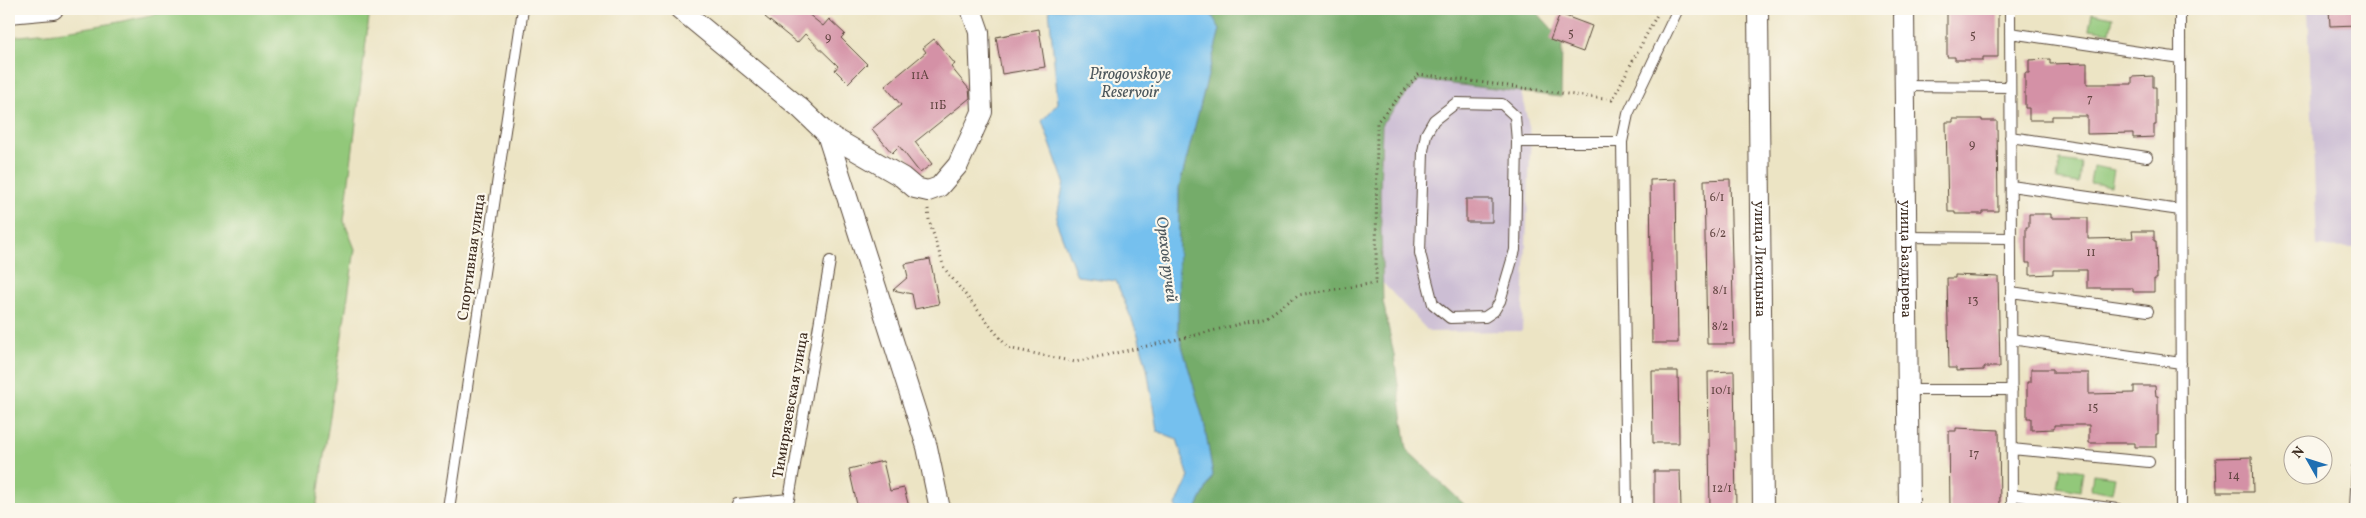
<svg xmlns="http://www.w3.org/2000/svg" width="2366" height="518" font-family="Vollkorn,serif">
	<rect width="100%" height="100%" fill="#fbf7ec"/>
	<filter id="ink" filterUnits="userSpaceOnUse"><feTurbulence type="fractalNoise" baseFrequency=".02" numOctaves="2"/><feDisplacementMap in="SourceGraphic" scale="10" xChannelSelector="R" yChannelSelector="G"/><feConvolveMatrix kernelMatrix="1 2 1 2 8 2 1 2 1" color-interpolation-filters="sRGB"/></filter>
	<filter id="wash" filterUnits="userSpaceOnUse"><feTurbulence type="fractalNoise" baseFrequency=".0096" numOctaves="4" result="noise"/><feDisplacementMap in="SourceGraphic" scale="20" xChannelSelector="R" yChannelSelector="G"/><feGaussianBlur stdDeviation="1.12" result="paint"/><feColorMatrix in="noise" values="0 0 0 0 0 0 0 0 0 0 0 0 0 0 0 0 0 1.4 0 .05"/><feComposite in="paint" operator="in"/></filter>
	<g filter="url(#wash)">
		<rect width="100%" height="100%" fill="#ece4c4"/>
		<path fill="#ccbed4" d="M2308 9H2357V248L2317 247Z
			M1419 80 1521 92 1531 135 1522 331 1429 332 1382 282 1380 192 1382 123Z"/>
		<path fill="#92c87a" stroke="#66794c" d="M174 9H370L344 221 355 249 316 509H9V37C65 32 119 24 174 9Z
			M2092 13 2113 17 2110 32 2089 29Z
			M2060 160 2081 163 2079 183 2057 180Z
			M2093 166 2114 170 2111 186 2090 183Z
			M2061 467 2083 471 2080 491 2058 487Z
			M2093 474 2115 477 2112 493 2091 489Z"/>
		<path fill="#75ac6a" stroke="#586b44" d="M1208 9H1534L1562 40 1561 97 1419 80 1382 123 1380 192 1383 301 1394 355 1407 450 1469 509H1196L1213 475 1204 422 1178 332 1179 188 1220 29Z"/>
		<path fill="#75c0ee" stroke="#587586" d="M1049 9H1208L1220 29 1179 188 1178 332 1204 422 1213 475 1196 509H1177L1176 505 1189 477 1177 439 1157 431 1147 368 1138 335 1116 281 1077 276 1056 221 1064 182 1042 121 1058 103Z"/>
		<g id="blocks">
			<path fill="#d491a6" d="M772 9H802L823 26 829 19 845 34 841 38 867 64 848 83 835 70 838 66 805 34 797 43 765 17Z
				M1947 9H1998V57H1983V60H1955V57H1947Z
				M2329 9H2357V25L2330 26Z
				M1560 14 1592 26 1583 52 1550 40Z
				M1039 29 1045 67 1002 74 996 37Z
				M934 39 955 64 951 67 969 89 970 98 915 142 932 164 920 173 899 146 892 153 872 129 901 105 885 86 926 52 923 48Z
				M2050 59V64L2087 63V84H2132V77L2153 76V87H2156V125H2154V137L2133 138V133L2087 134V116H2052V120H2029V108H2025V73H2029V60Z
				M1953 119H1982V121H1997L1998 211H1983V214H1955V212H1948L1946 122H1953Z
				M1676 179 1678 343H1652L1650 180Z
				M1730 179 1734 344H1707L1704 180Z
				M1466 199H1492V222H1466Z
				M2029 214H2051V218H2088V239L2133 238 2132 231H2154V241H2156L2157 279H2154V292H2133V288H2087V270H2053V274L2030 275V263H2026V227H2029Z
				M930 259 939 304 915 309 912 294 893 290 908 277 905 264Z
				M1955 275 1998 277 2000 367H1984V370L1956 371V368H1949L1947 278H1955Z
				M2031 369H2053V373H2089V394L2134 393V386H2155L2156 396H2158V434H2156V447H2135V443H2089V425H2054V429L2031 430V418H2027V382H2031Z
				M1652 371H1678L1679 443H1653Z
				M1734 371 1736 509H1710L1708 372Z
				M1956 428 1999 430 2000 509H1950L1949 431H1956Z
				M2252 457 2253 492H2217L2216 458Z
				M883 461 890 491 904 488 909 507 897 509H858L849 469Z
				M1654 471H1680L1681 509H1654Z"/>
		</g>
	</g>
	<g filter="url(#ink)">
		<use href="#blocks" fill-opacity="0" stroke="#564637" stroke-width="1"/>
		<g fill="none" stroke-linecap="round" stroke-linejoin="round">
			<g stroke="#564637" stroke-width="12">
				<path id="lane" d="M2010 9 2012 509
					M2180 9 2181 509
					M2010 33 2180 58
					M1905 86 2010 87
					M1456 103 1502 104 1515 116 1517 142 1515 250 1500 301 1494 311 1485 317 1450 318 1433 304 1420 253 1423 151 1426 134 1434 120Z
					M2010 137 2147 157
					M1517 142H1622
					M2011 186 2180 210
					M1907 237 2011 238
					M2011 292 2148 311
					M2011 339 2181 363
					M1908 390H2012
					M2012 449 2149 462
					M2012 495 2118 509
					M449 509 523 9
					M736 509 737 504 789 499 830 261
					M1627 509 1622 142 1628 114 1678 9
					M2355 509 2357 468"/>
			</g>
			<g stroke="#564637" stroke-width="22">
				<g id="street">
					<path d="M680 9 800 108 827 134 927 447 940 509"/>
					<path id="s1" d="M1758 9 1763 509"/>
					<path id="s2" d="M1904 9 1909 509"/>
					<path d="M9 13 53 9"/>
					<path d="M827 134 902 177 915 188 928 191 939 187 958 165 982 112 979 32 971 9"/>
				</g>
			</g>
			<path stroke="#564637" stroke-width="3" stroke-dasharray="1 4" stroke-linecap="butt" d="M928 209 929 220 944 268 1008 348 1075 362 1188 337 1267 317 1298 295 1376 283 1377 122 1419 74 1612 100 1660 9"/>
			<use href="#lane" stroke="#fff" stroke-width="10"/>
			<use href="#street" stroke="#fff" stroke-width="20"/>
		</g>
	</g>
	<g text-anchor="middle" stroke-width="4.5" stroke-linejoin="round" paint-order="stroke">
		<g font-size="12" fill="#614440">
			<text x="1571" y="37">5</text>
			<text x="1973" y="39">5</text>
			<text x="828" y="41">9</text>
			<text x="920" y="79">11А</text>
			<text x="2090" y="102">7</text>
			<text x="938" y="109">11Б</text>
			<text x="1972" y="148">9</text>
			<text x="1717" y="201">6/1</text>
			<text x="1718" y="237">6/2</text>
			<text x="2091" y="256">11</text>
			<text x="1720" y="294">8/1</text>
			<text x="1973" y="304">13</text>
			<text x="1720" y="330">8/2</text>
			<text x="1721" y="394">10/1</text>
			<text x="2093" y="411">15</text>
			<text x="1974" y="457">17</text>
			<text x="2234" y="479">14</text>
			<text x="1722" y="492">12/1</text>
		</g>
		<g font-size="15" fill="#3b2a1e" stroke="#fbf7ec">
			<text transform="translate(471 257) rotate(-82)" y="5">Спортивная улица</text>
			<text dy="5" stroke="none"><textPath href="#s1" startOffset="250">улица Лисицына</textPath></text>
			<text dy="5" stroke="none"><textPath href="#s2" startOffset="250">улица Баздырева</textPath></text>
			<text transform="translate(790 405) rotate(-80)" y="5">Тимирязевская улица</text>
		</g>
		<g font-size="16" font-style="italic" fill="#4c575c" stroke="#fbf7ec">
			<text x="1130" y="79">Pirogovskoye<tspan x="1130" dy="18">Reservoir</tspan></text>
			<text transform="translate(1168 259) rotate(83)" y="6">Орехов ручей</text>
		</g>
	</g>
	<rect width="2366" height="518" fill="none" stroke="#fbf7ec" stroke-width="30"/>
	<g transform="translate(2308 460) rotate(309)"><circle r="24" fill="#fbf7ec" stroke="#aea59a"/>
	<path d="M0-4L9 19L0 12L-9 19Z" fill="#1f6fb2"/>
	<text y="-8" font-size="14" font-weight="bold" text-anchor="middle" fill="#3b2a1e">N</text>
	</g>
</svg>
